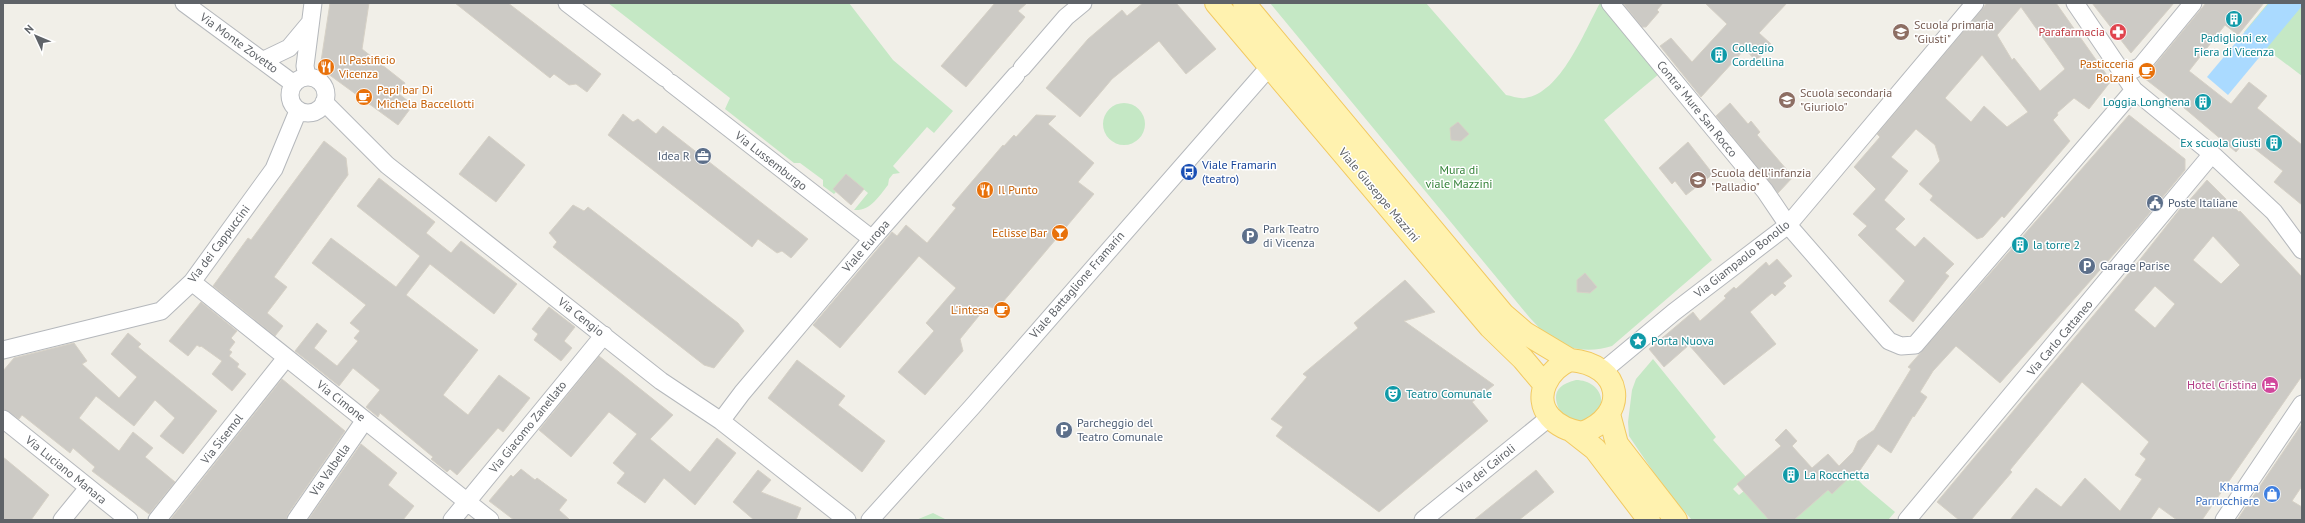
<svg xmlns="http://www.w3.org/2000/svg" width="2305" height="523" font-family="'PT Sans',sans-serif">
	<rect width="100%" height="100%" fill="#f1efe8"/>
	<path fill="#c5e8c5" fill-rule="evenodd" d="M608 3H849L893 60 953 111 934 133 927 127 893 166 900 173 893 174 889 179 888 185C879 196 871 211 854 210L868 193 846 174 833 189 836 192 834 194 823 186V180L800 163H794L725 109 730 98Z
		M1270 3H1426L1506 95C1512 96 1519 99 1525 98 1561 93 1584 32 1600 3H1604L1659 74 1604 120 1712 260 1612 346C1594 352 1569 351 1553 340 1545 335 1537 325 1530 318ZM1585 273 1597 287 1590 293 1577 292V280Z
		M2268 3H2302V76L2244 32Z
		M1103 124a21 21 0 1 1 42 0a21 21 0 1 1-42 0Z
		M1653 359 1716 437 1713 440 1746 477 1733 489 1739 495 1744 491 1769 520H1692L1667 492 1629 436 1628 422 1632 390 1636 379Z
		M1576 380C1590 380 1604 390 1601 406 1599 412 1591 419 1587 424L1566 422C1555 404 1547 387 1576 380Z
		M1842 463 1863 485 1895 512 1888 520H1794L1828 490 1832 494 1842 484Z
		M933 513 947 520H916Z"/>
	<path fill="#aadaff" d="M2269 3H2302V6L2228 95 2207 77Z"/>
	<path fill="#cccac5" stroke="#d6d1c6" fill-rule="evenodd" d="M330 3H369L362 49 405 83 399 94 413 105 398 125 320 68Z
		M455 3H508L601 74 587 92 576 84 569 85 554 74 550 78Z
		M995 3H1027L1018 11 1025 17 966 87 941 66Z
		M1143 3H1176L1216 49 1186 74 1159 41 1112 79 1080 117 1046 88 1088 39 1122 10 1127 16Z
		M1623 3H1663L1657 10 1659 12 1646 27H1642Z
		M1705 3H1787L1759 33 1771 44 1756 61 1745 49 1701 97 1660 46 1671 38 1692 62 1727 24Z
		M1987 3H2056L2111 81 2089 109 2074 98 2057 113 2058 115 2053 120 2070 141 2004 218 2002 216 1983 237 1977 239 1930 200 1933 196 1919 184 1940 161 1935 145 1916 129 1891 157 1908 171 1884 200 1905 219 1895 229 1915 247 1924 237 1954 264 1945 273 1949 276 1913 322 1889 301 1905 281 1858 235 1867 226 1853 214 1876 189 1854 167 1880 137 1877 134ZM2021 7 2065 69 2040 91 2014 58 2012 60 1997 35ZM1982 55 2028 112 2007 127 1984 106 1971 122 1945 98Z
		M2092 3H2174L2131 53Z
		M2206 3H2264L2238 35 2225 25 2189 71 2231 104 2249 82 2267 96 2257 108 2302 145V205L2274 182 2283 171 2245 141 2236 152 2176 101 2175 102 2144 78Z
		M1730 103 1748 124 1751 121 1760 132 1757 135 1793 177 1778 193 1716 116Z
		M623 114 633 122 638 119 656 134 663 126 808 239 791 258 782 251 777 253 758 239 752 247 608 135Z
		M1036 115 1056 116 1048 124 1094 163 1078 182 1094 194 997 309 987 306 960 339 963 351 925 395 898 372 934 331 926 323 956 288 919 256 840 348 813 325 892 232 897 236 906 225 927 243 956 208 952 205 1003 145 1004 146 1014 135 1016 137Z
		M2129 115 2185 159V170L2138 227 2000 383 1956 346 1933 371 1920 392 1927 397 1914 417 1913 416 1891 453 1878 444 1858 473 1856 471 1832 494 1828 490 1794 520H1769L1737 484 1781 446 1775 440 1786 429 1797 441 1792 446 1812 468 1828 454 1839 466 1853 452 1858 441 1874 430 1911 369 1908 367Z
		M1458 122 1469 134 1461 141 1451 140 1450 128Z
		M489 136 525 165 496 202 459 174Z
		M324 141 346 158 348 175 274 277 287 287 267 313 283 326 275 336 213 286 248 238 251 240Z
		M1688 142 1713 174 1686 195 1675 181 1672 184 1659 168Z
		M846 174 864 189 851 205 833 189Z
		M379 178 435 222 426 233 451 253 461 241 517 284 494 314 430 264 406 295 478 350 443 395 468 415 499 375 530 398 503 432 498 428 457 475 450 469 447 472 431 459 433 457 380 413 378 417 366 407 380 390 353 368 339 386 295 351 317 323 327 331 314 348 337 366 358 341 354 338 360 331 350 323 366 305 312 263 331 238 396 287 420 256 357 206Z
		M2207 180 2239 212 2240 211 2302 277V376L2202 520H2177L2159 507 2150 520H2010L2036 488 2061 507 2085 478 2120 511 2142 479 2135 475 2146 459 2140 454 2149 442 2082 382 2010 470 2012 472 1971 520H1959L1937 502 2134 267 2187 200V203ZM2213 236 2240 265 2221 284 2193 260ZM2155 286 2175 304 2155 328 2134 310Z
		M573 205 584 211 588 207 738 323 744 331 714 368 704 365 553 247 557 242 549 233Z
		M1777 259 1792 276 1783 283 1786 286 1775 296 1772 293 1750 312 1776 344 1724 385 1689 345 1664 367 1649 349 1693 312 1700 321 1726 298 1724 296 1734 287 1736 289 1766 262 1769 266Z
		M1585 273 1597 287 1590 293 1577 292V280Z
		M1405 280 1435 312 1404 321 1494 385 1472 402 1488 421 1379 512 1276 436 1283 427 1271 419 1307 377 1303 374 1358 328 1354 323Z
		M201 302 237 331 231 338 235 342 229 350 232 352 229 356 239 364 237 367 246 374 232 391 212 374 222 361 201 346 200 347 197 345 188 356 169 341Z
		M549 307 575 327 564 341 572 348 561 361 534 340 538 334 532 329Z
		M128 333 141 344 138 347 217 411 183 454 160 436 175 418 155 400 134 426 96 396 79 418 119 451 133 432 153 448 145 457 175 482 149 514 92 471 95 467 73 448 70 453 22 415 19 419 3 409V371L14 358 74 343 87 361 82 364 119 398 137 377 111 354Z
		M599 356 673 415 650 439 690 472 717 438 736 453 695 505 664 478 645 503 617 483 625 473 613 463 637 434 609 412 571 457 539 430Z
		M797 360 845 396 838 405 885 441 862 472 768 398Z
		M282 379 345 431 288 514 286 520H170Z
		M2302 424V486L2292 501 2302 507V520H2237Z
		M361 444 397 473 388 485 414 506 403 520H308Z
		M3 457 49 495 31 520H3Z
		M521 469 535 480 537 478 567 500 559 510 570 520H514L489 501 511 475 513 477Z
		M758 470 771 480 761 492 801 508 796 520H754L733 502Z
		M1536 470 1554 492 1543 501 1519 520H1474Z"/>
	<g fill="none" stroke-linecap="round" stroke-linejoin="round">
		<g stroke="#b5b8bc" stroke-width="19">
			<path id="minor" d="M184 3 294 84
				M567 3 665 78
				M1610 3 1765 191 1788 225 1889 341 1901 346 1915 345 2134 90
				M2075 3 2134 90 2212 154 2274 212 2302 250
				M264 60 289 48 309 24
				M1022 68 1066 17 1083 3
				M2123 75 2141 66 2193 3
				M307 77 305 66 313 3
				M290 95a18 18 0 1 1 36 0a18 18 0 1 1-36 0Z
				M671 83 872 239
				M324 102 387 165 661 381 721 421 847 520
				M192 282 490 520
				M3 350 161 311 192 282 274 169 298 111
				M1603 371 1674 312 1788 225 1975 3
				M3 419 129 520
				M721 421 742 393 872 239 1016 75
				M62 520 88 488
				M157 520 286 358
				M296 520 365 420
				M452 520 604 335
				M870 520 972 407 1277 58
				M1423 520 1550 417
				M1907 520 2212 154
				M2224 520 2302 404"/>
		</g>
		<g stroke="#f2c960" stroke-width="24">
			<path id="major" d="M1216 3 1490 327 1523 359 1544 384
				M1244 3 1503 314 1525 333 1570 360
				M1570 360C1623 364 1630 415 1582 433 1571 431 1558 426 1550 417 1532 396 1549 369 1570 360Z
				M1609 414 1617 444 1676 520
				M1572 431 1595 449 1649 520"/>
		</g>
		<use href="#minor" stroke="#fff" stroke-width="17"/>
		<use href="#major" stroke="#fff2af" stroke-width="22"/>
	</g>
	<defs>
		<g id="building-disc" transform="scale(0.9)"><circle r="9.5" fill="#0f9aa8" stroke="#fff"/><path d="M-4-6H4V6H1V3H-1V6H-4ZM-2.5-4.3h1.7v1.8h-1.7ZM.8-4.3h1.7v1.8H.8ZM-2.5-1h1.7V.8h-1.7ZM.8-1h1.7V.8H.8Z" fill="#fff"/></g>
		<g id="school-disc" transform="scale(0.9)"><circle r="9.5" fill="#8d6e63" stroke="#fff"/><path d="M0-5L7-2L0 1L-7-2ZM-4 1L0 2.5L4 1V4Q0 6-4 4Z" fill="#fff"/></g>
		<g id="pharmacy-disc" transform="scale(0.9)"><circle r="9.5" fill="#e0444e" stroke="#fff"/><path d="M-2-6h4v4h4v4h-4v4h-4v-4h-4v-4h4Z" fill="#fff"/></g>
		<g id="restaurant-disc" transform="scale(0.9)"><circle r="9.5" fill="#e8710a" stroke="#fff"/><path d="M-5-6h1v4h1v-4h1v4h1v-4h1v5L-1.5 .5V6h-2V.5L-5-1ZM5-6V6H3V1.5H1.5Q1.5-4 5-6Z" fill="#fff"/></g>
		<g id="cafe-disc" transform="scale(0.9)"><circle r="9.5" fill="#e8710a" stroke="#fff"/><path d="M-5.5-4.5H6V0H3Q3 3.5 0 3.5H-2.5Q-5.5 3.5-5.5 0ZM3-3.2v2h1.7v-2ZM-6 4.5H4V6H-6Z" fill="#fff"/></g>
		<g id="office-disc" transform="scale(0.9)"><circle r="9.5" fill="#5c6f8a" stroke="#fff"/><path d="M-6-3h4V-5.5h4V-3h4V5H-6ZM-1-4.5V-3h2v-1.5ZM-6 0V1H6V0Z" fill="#fff"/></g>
		<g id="bus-disc" transform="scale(0.9)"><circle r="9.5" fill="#1a4fb4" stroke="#fff"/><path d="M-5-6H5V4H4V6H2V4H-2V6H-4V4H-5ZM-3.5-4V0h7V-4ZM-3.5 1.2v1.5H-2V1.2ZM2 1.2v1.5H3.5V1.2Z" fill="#fff"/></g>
		<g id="civic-disc" transform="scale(0.9)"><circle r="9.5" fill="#5c6f8a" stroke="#fff"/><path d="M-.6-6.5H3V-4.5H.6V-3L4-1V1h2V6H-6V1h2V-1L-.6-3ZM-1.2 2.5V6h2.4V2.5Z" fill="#fff"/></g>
		<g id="bar-disc" transform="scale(0.9)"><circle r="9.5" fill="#e8710a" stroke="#fff"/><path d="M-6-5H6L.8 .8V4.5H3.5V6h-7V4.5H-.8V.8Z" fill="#fff"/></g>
		<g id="parking-disc" transform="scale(0.9)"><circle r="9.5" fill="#5c6f8a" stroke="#fff"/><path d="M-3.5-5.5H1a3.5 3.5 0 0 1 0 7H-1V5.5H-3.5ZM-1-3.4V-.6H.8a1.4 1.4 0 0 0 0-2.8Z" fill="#fff"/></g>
		<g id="sight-disc" transform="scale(0.9)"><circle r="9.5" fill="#0f9aa8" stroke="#fff"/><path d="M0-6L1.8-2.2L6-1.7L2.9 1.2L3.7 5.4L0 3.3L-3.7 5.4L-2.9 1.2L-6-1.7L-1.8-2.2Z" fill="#fff"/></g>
		<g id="hotel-disc" transform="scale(0.9)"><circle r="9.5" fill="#d1479c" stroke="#fff"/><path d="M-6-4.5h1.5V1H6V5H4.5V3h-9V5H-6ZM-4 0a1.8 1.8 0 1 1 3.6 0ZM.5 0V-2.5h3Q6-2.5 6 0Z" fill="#fff"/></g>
		<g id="theatre-disc" transform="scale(0.9)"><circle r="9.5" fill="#0f9aa8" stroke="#fff"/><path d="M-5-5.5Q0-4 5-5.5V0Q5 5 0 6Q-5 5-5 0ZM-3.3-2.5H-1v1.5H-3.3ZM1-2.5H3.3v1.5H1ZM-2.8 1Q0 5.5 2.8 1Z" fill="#fff"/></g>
		<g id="shop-disc" transform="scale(0.9)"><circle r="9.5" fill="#3f7fe0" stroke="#fff"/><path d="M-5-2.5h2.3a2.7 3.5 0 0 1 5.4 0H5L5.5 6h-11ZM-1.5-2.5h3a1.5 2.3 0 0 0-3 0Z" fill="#fff"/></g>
	</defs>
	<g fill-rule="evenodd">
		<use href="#building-disc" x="2234" y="19"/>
		<use href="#school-disc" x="1901" y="32"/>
		<use href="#pharmacy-disc" x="2118" y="32"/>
		<use href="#building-disc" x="1719" y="55"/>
		<use href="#restaurant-disc" x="326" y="67"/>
		<use href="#cafe-disc" x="2147" y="71"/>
		<use href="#cafe-disc" x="364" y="97"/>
		<use href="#school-disc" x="1787" y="100"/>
		<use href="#building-disc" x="2203" y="102"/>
		<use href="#building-disc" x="2274" y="143"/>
		<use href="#office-disc" x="703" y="156"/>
		<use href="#bus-disc" x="1189" y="172"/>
		<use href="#school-disc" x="1698" y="180"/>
		<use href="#restaurant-disc" x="985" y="190"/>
		<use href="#civic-disc" x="2155" y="203"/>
		<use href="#bar-disc" x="1060" y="233"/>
		<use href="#parking-disc" x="1250" y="236"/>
		<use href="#building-disc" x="2020" y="245"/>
		<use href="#parking-disc" x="2087" y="266"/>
		<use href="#cafe-disc" x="1002" y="310"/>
		<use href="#sight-disc" x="1638" y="341"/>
		<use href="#hotel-disc" x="2270" y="385"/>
		<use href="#theatre-disc" x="1393" y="394"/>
		<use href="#parking-disc" x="1064" y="430"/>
		<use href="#building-disc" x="1791" y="475"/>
		<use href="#shop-disc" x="2272" y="494"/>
	</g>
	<g text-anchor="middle" stroke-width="3" stroke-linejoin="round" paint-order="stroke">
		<g font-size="12" fill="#785e54" stroke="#fff" text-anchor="start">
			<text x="1914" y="29">Scuola primaria<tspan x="1914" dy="14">"Giusti"</tspan></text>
			<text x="1800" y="97">Scuola secondaria<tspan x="1800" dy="14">"Giuriolo"</tspan></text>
			<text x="1711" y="177">Scuola dell'infanzia<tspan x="1711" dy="14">"Palladio"</tspan></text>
		</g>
		<g font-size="12" fill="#be3a42" stroke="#fff" text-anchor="end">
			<text x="2105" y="36">Parafarmacia</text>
		</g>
		<g font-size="12" fill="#0d838f" stroke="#fff" text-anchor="start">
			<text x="2234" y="42" text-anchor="middle">Padiglioni ex<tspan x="2234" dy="14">Fiera di Vicenza</tspan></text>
			<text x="1732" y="52">Collegio<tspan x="1732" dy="14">Cordellina</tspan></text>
			<text x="2190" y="106" text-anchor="end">Loggia Longhena</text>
			<text x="2261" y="147" text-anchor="end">Ex scuola Giusti</text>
			<text x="2033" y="249">la torre 2</text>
			<text x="1651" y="345">Porta Nuova</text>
			<text x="1406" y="398">Teatro Comunale</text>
			<text x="1804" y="479">La Rocchetta</text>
		</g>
		<g font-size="12" fill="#5f6368" stroke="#fff">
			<text transform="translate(239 43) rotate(36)" y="4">Via Monte Zovetto</text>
			<text transform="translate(1697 109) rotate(51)" y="4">Contra' Mure San Rocco</text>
			<text transform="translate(771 161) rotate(38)" y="4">Via Lussemburgo</text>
			<text transform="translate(1379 195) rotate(50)" y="4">Viale Giuseppe Mazzini</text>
			<text transform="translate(219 244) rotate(-53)" y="4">Via dei Cappuccini</text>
			<text transform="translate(866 246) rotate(-49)" y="4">Viale Europa</text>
			<text transform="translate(1742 259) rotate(-38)" y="4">Via Giampaolo Bonollo</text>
			<text transform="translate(1077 285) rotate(-49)" y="4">Viale Battaglione Framarin</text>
			<text transform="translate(581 317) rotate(38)" y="4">Via Cengio</text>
			<text transform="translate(2060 338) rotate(-50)" y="4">Via Carlo Cattaneo</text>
			<text transform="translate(341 401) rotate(38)" y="4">Via Cimone</text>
			<text transform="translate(528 427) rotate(-51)" y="4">Via Giacomo Zanellato</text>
			<text transform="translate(222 439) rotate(-52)" y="4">Via Sisemol</text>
			<text transform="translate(1486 469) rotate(-39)" y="4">Via dei Cairoli</text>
			<text transform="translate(66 470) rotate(39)" y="4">Via Luciano Manara</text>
			<text transform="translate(330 470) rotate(-55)" y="4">Via Valbella</text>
		</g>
		<g font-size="12" fill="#c56008" stroke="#fff" text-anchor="start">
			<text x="339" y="64">Il Pastificio<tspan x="339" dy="14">Vicenza</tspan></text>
			<text x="2134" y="68" text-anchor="end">Pasticceria<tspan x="2134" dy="14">Bolzani</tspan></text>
			<text x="377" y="94">Papi bar Di<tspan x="377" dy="14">Michela Baccellotti</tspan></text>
			<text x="998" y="194">Il Punto</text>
			<text x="1047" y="237" text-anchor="end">Eclisse Bar</text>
			<text x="989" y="314" text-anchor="end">L'intesa</text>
		</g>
		<g font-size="12" fill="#4e5e75" stroke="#fff" text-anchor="start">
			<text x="690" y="160" text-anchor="end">Idea R</text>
			<text x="2168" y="207">Poste Italiane</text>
			<text x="1263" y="233">Park Teatro<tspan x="1263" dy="14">di Vicenza</tspan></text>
			<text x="2100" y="270">Garage Parise</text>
			<text x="1077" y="427">Parcheggio del<tspan x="1077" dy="14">Teatro Comunale</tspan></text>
		</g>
		<g font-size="12" fill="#164399" stroke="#fff" text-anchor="start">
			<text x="1202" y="169">Viale Framarin<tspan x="1202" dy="14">(teatro)</tspan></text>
		</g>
		<g font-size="12" fill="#348238" stroke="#fff">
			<text x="1459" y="174">Mura di<tspan x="1459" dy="14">viale Mazzini</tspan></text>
		</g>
		<g font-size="12" fill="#b23c85" stroke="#fff" text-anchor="end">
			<text x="2257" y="389">Hotel Cristina</text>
		</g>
		<g font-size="12" fill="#366cbe" stroke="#fff" text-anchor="end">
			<text x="2259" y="491">Kharma<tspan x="2259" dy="14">Parrucchiere</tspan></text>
		</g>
	</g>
	<rect width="2305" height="523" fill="none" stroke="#5f6368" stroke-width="8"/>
	<g transform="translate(36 36) rotate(314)" stroke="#ffffff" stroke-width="3" paint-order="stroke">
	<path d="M0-3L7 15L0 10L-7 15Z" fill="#5f6368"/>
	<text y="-6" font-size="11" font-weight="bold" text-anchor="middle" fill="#5f6368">N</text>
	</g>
</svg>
